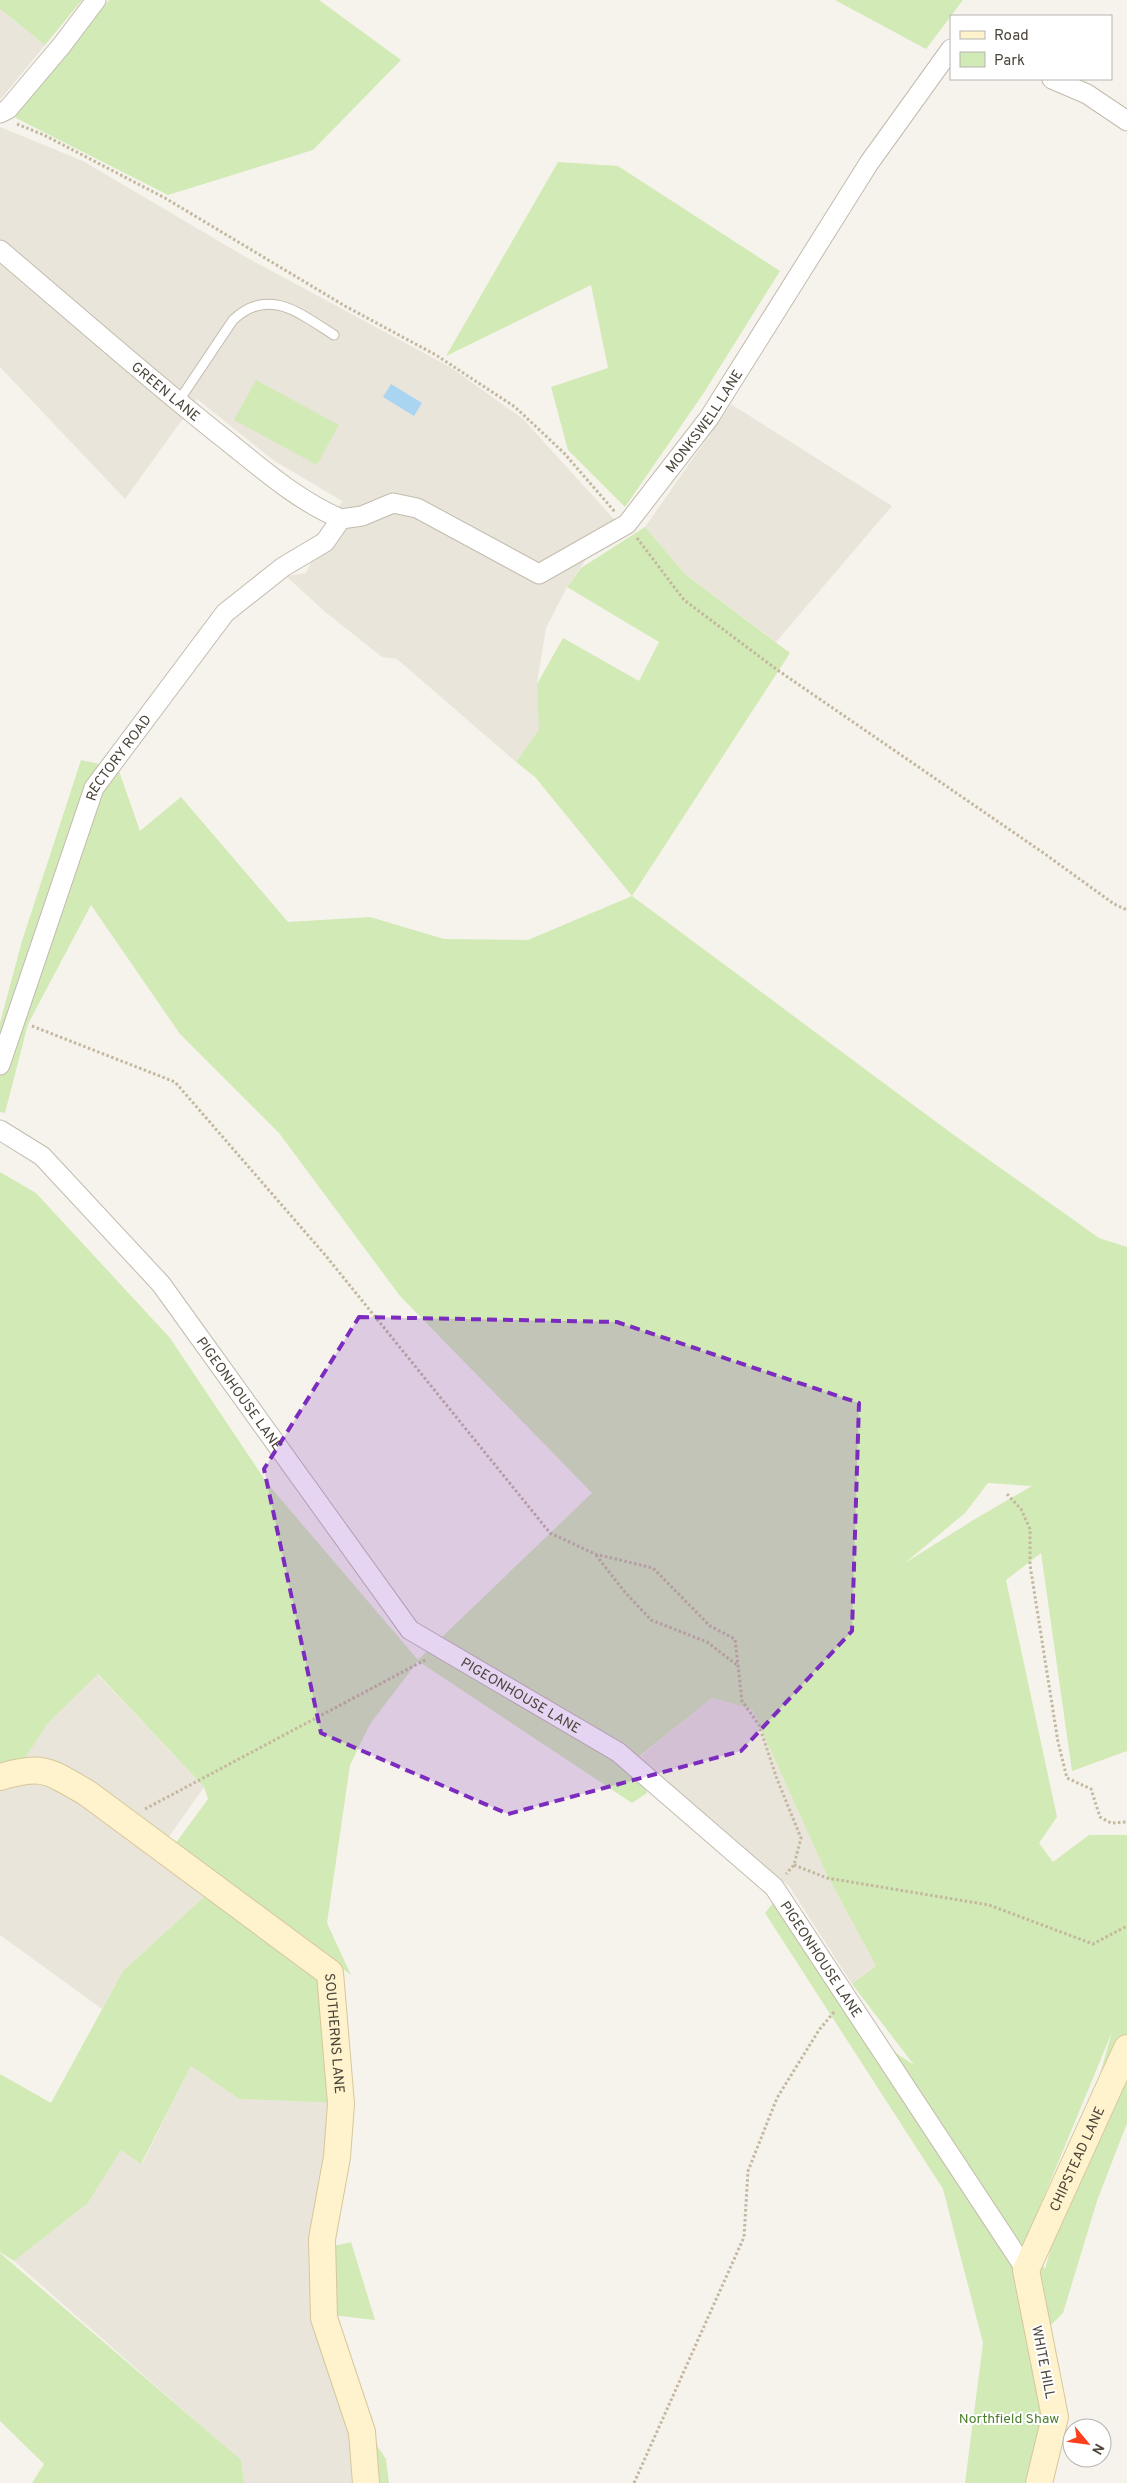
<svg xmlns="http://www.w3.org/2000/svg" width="1127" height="2483" font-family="Overpass,sans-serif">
	<rect width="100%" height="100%" fill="#f6f3ec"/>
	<path fill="#eae5da" d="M0 9 45 45 0 100Z
		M0 127 83 161 244 256 450 367 523 419 614 519 567 587 546 628 537 684 540 730 516 762 397 659 382 657 324 611 286 576 306 573 342 501 273 460 197 399 125 499 0 367Z
		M731 404 892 506 776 642 685 574 645 527Z
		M97 1674 204 1787 154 1858 206 1895 123 1971 102 2009 0 1935V1787L21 1764 48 1723Z
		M712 1698 752 1709 826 1873 876 1966 852 1984 789 1886 637 1759Z
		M191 2066 239 2099 336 2103 320 2201 353 2439 356 2483H244L240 2460 14 2261 88 2203 121 2150 142 2164Z"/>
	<path fill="#d2eab5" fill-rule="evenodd" d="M0 0H82L45 45 0 9Z
		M109 0H319L401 60 313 150 168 195 12 116Z
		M835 0H963L926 49Z
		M558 162 618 166 780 271 703 394 625 507 568 450 551 387 608 368 591 285 446 356Z
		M256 380 339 425 317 465 234 420Z
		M645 527 685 574 790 653 632 896 951 1133 1099 1238 1127 1247V1751L1072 1771 1041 1553 1006 1580 1057 1817 1039 1843 1053 1862 1089 1835H1127V2123L1097 2201 1063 2313 1030 2346 1045 2417 1029 2483H965L983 2343 943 2189 765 1913 773 1903 858 2028 914 2065 852 1984 876 1966 826 1873 752 1709 712 1698 637 1758 647 1793 632 1803 418 1661 370 1724 350 1765 327 1923 351 1975 175 1844 208 1799 204 1787 98 1674 48 1723 21 1764 0 1771V1172L36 1193 170 1338 267 1483 418 1660 592 1493 400 1296 279 1133 180 1034 91 905 28 1024 5 1113 0 1112V1023L22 941 81 760 118 768 140 831 181 797 288 922 370 917 444 939 528 940 632 896 535 777 516 762 539 730 537 684 563 638 639 681 659 642 567 587 581 568ZM988 1483 1032 1486 975 1519 905 1563 965 1513ZM1112 2032 1045 2269 1026 2240Z
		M206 1895 322 1977 336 2103 239 2099 191 2066 141 2164 121 2150 88 2203 14 2261 0 2252V2074L51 2103 123 1971Z
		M351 2242 375 2320 332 2315 330 2247Z
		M0 2253 241 2460 244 2483H32L44 2464 0 2421Z
		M374 2441 386 2459 389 2483H375Z"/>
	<path fill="#a9d4f2" d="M391 384 422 403 414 416 383 397Z"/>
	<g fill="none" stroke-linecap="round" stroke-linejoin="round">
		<g stroke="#c2bbae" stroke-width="11">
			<path id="lane" d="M178 402 233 320C268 286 301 314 334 335"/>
		</g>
		<g stroke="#c2bbae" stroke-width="21">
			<g id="street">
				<path d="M1052 79 1087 94 1127 121"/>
				<path d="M0 113 8 109 62 45 96 0"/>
				<path id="s1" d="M0 250C72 311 143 374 217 433 257 464 294 499 341 519"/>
				<path id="s2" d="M341 519 362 516 393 503 417 508 539 574 627 524 709 418 869 163 951 49"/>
				<path id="s3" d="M0 1065 94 788 225 613 283 567 325 542 341 519"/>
				<path id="s4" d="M0 1130 42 1156 161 1284 410 1630 618 1752 774 1887 1026 2270"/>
			</g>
		</g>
		<g stroke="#d6c79b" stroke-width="28">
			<g id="secondary">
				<path id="s5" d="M0 1777C45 1764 48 1771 87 1793L330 1973 341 2104 337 2157 322 2239 324 2318 362 2432 366 2483"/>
				<path id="s6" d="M1039 2483 1055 2417 1026 2270 1127 2048"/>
			</g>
		</g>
		<path stroke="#c4b79f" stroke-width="3" stroke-dasharray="2.5 2.5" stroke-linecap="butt" d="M17 124 44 135 165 198 345 306 436 355 515 407 564 453 615 512
			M637 538 684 600 776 669 1045 854 1114 904 1127 910
			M32 1026 175 1082 326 1256 550 1533 595 1554 653 1568 710 1626 735 1639 742 1701 759 1725 777 1779 801 1838 794 1865 786 1874
			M1007 1494 1021 1509 1030 1529V1565L1058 1742 1067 1778 1091 1789 1100 1817 1111 1823 1127 1822
			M596 1555 623 1590 651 1620 707 1642 737 1665
			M145 1809 425 1660
			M794 1865 827 1878 989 1905 1093 1944 1127 1926
			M634 2483 744 2237 748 2171 777 2098 819 2030 834 2012"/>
		<use href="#lane" stroke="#fff" stroke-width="9"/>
		<use href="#street" stroke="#fff" stroke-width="19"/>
		<use href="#secondary" stroke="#fff3cd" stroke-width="26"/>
	</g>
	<path fill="#7b2cbf" fill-opacity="0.2" stroke="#7b2cbf" stroke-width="4" stroke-dasharray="10 6" stroke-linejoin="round" d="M359 1317 617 1322 859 1403 852 1631 741 1751 508 1814 321 1733 264 1469Z"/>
	<g text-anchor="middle" stroke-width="4" stroke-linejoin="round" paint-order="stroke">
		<g font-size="14" fill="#4b4439" stroke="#fff">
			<text dy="5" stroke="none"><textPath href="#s1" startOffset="218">GREEN LANE</textPath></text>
			<text dy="5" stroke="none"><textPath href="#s2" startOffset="448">MONKSWELL LANE</textPath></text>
			<text dy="5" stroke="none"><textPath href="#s3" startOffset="331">RECTORY ROAD</textPath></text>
			<text dy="5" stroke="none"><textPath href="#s4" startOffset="359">PIGEONHOUSE LANE</textPath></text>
			<text dy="5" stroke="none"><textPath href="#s4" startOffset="779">PIGEONHOUSE LANE</textPath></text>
			<text dy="5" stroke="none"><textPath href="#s4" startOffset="1184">PIGEONHOUSE LANE</textPath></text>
			<text dy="5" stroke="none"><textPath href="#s5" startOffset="456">SOUTHERNS LANE</textPath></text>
			<text dy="5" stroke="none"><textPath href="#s6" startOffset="340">CHIPSTEAD LANE</textPath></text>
			<text transform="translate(1044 2362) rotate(79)" y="5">WHITE HILL</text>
		</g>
		<g font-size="14" fill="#4a7f2a" stroke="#fff">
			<text x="1009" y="2423">Northfield Shaw</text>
		</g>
	</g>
	<rect x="950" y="15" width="162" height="65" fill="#ffffff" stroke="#b7b4b0"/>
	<rect x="960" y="31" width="25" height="8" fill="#fff3cd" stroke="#b7b4b0"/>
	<text x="994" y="40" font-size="15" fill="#4b4439">Road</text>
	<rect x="960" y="52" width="25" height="15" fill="#d2eab5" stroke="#b7b4b0"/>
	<text x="994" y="65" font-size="15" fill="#4b4439">Park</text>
	<g transform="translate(1087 2443) rotate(119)"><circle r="24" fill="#ffffff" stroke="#b7b4b0"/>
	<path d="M0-4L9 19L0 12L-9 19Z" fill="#fc3f1d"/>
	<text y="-8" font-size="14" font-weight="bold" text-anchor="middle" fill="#4b4439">N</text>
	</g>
</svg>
